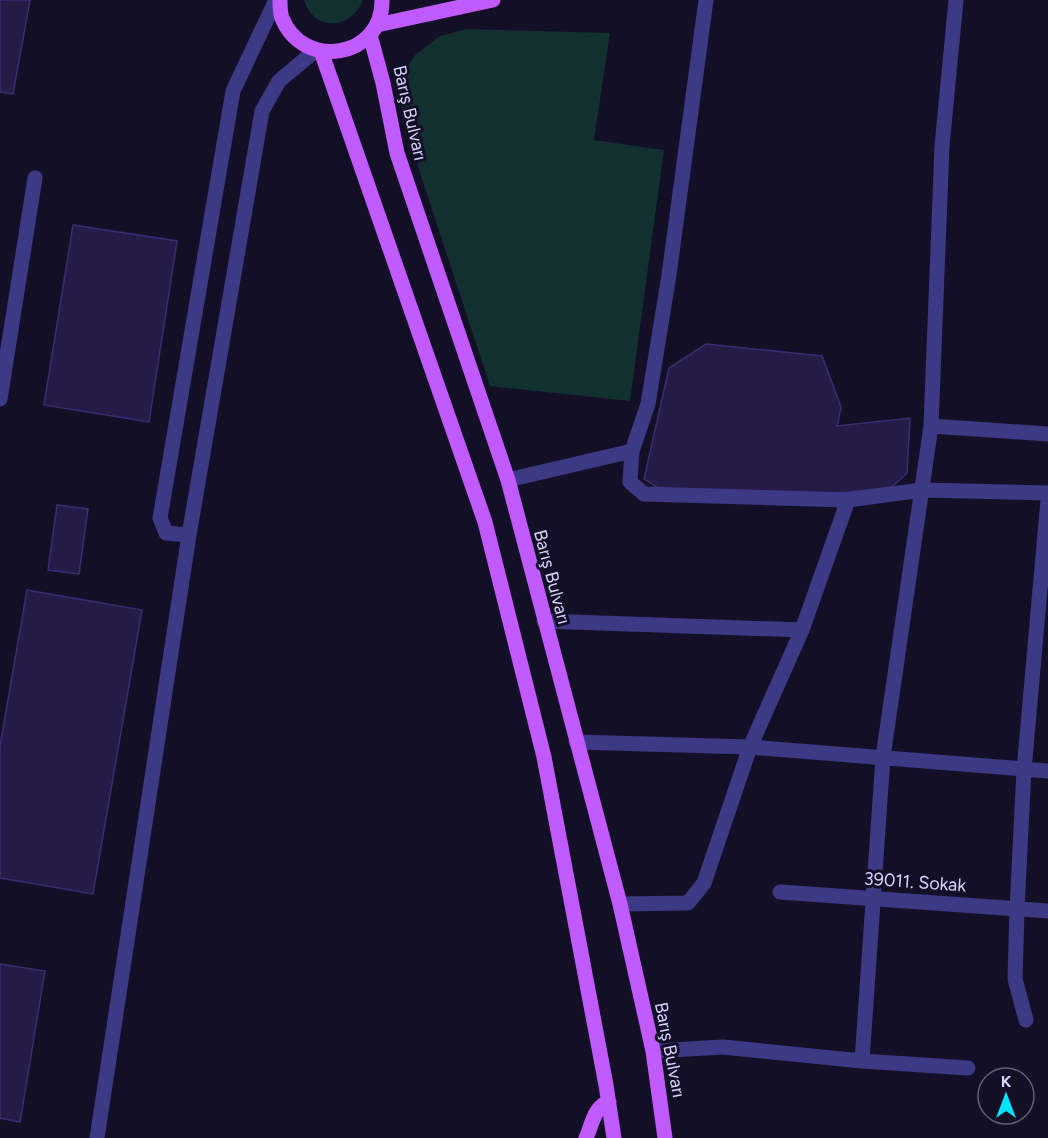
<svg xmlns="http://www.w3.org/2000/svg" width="1048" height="1138" font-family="Figtree,sans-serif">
	<rect width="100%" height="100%" fill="#130f26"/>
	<path fill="#12302f" d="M304 0H363C352 30 313 32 304 0Z
		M466 29 610 33 594 140 664 150 630 401 490 386 403 121 399 80 415 55 440 36Z"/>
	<path fill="#241b47" stroke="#3b2d73" stroke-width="1.5" d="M0 0H30L13 94 0 92Z
		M73 225 177 241 149 422 44 405Z
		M706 344 822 356 841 407 837 426 910 418 907 473 892 487 838 493 660 489 644 479 669 368Z
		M57 505 88 509 79 574 48 570Z
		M27 590 142 610 93 894 0 878V746Z
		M0 964 45 971 20 1122 0 1118Z"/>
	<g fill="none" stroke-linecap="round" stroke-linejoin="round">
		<path stroke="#3d3a85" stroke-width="15" d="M706 0 669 275 648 404 632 451 630 482 644 494 848 500 922 490 1048 493
			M0 399 35 178
			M931 426 1048 434
			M508 480 632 451
			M189 535 166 533 160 518 233 91 276 0
			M544 621 802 630
			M576 742 750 747 1048 771
			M780 892 1048 911
			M620 904 688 903 704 883 750 747 802 630 848 500
			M1026 1020 1015 979 1017 909 1024 770 1048 500
			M653 1051 723 1047 862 1061 968 1068
			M862 1061 883 757 931 426 942 146 956 0
			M97 1138 189 535 262 111 279 81 316 50"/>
		<path stroke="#c25bff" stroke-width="15" d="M280 0C280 6 280 13 282 18 303 71 383 58 382 0
			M377 25 493 0
			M370 35 383 83 397 153 508 480 620 904 653 1051 665 1138
			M321 51 485 522 544 757 606 1085 614 1138
			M586 1138C592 1125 594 1106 609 1102"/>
	</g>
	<g text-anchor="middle" stroke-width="6" stroke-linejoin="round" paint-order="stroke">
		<g font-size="18" fill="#d9d4ff" stroke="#130f26">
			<text transform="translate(410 113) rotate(77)" y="6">Barış Bulvarı</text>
			<text transform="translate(552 577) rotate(75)" y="6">Barış Bulvarı</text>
			<text transform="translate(915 882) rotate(4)" y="6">39011. Sokak</text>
			<text transform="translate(670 1050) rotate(79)" y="6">Barış Bulvarı</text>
		</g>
	</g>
	<g transform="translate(1006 1096)"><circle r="28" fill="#130f26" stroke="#625e7d" stroke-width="1.5"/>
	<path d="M0-4.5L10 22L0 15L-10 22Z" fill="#00e5ff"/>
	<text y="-9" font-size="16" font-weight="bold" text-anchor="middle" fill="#d9d4ff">K</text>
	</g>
</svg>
